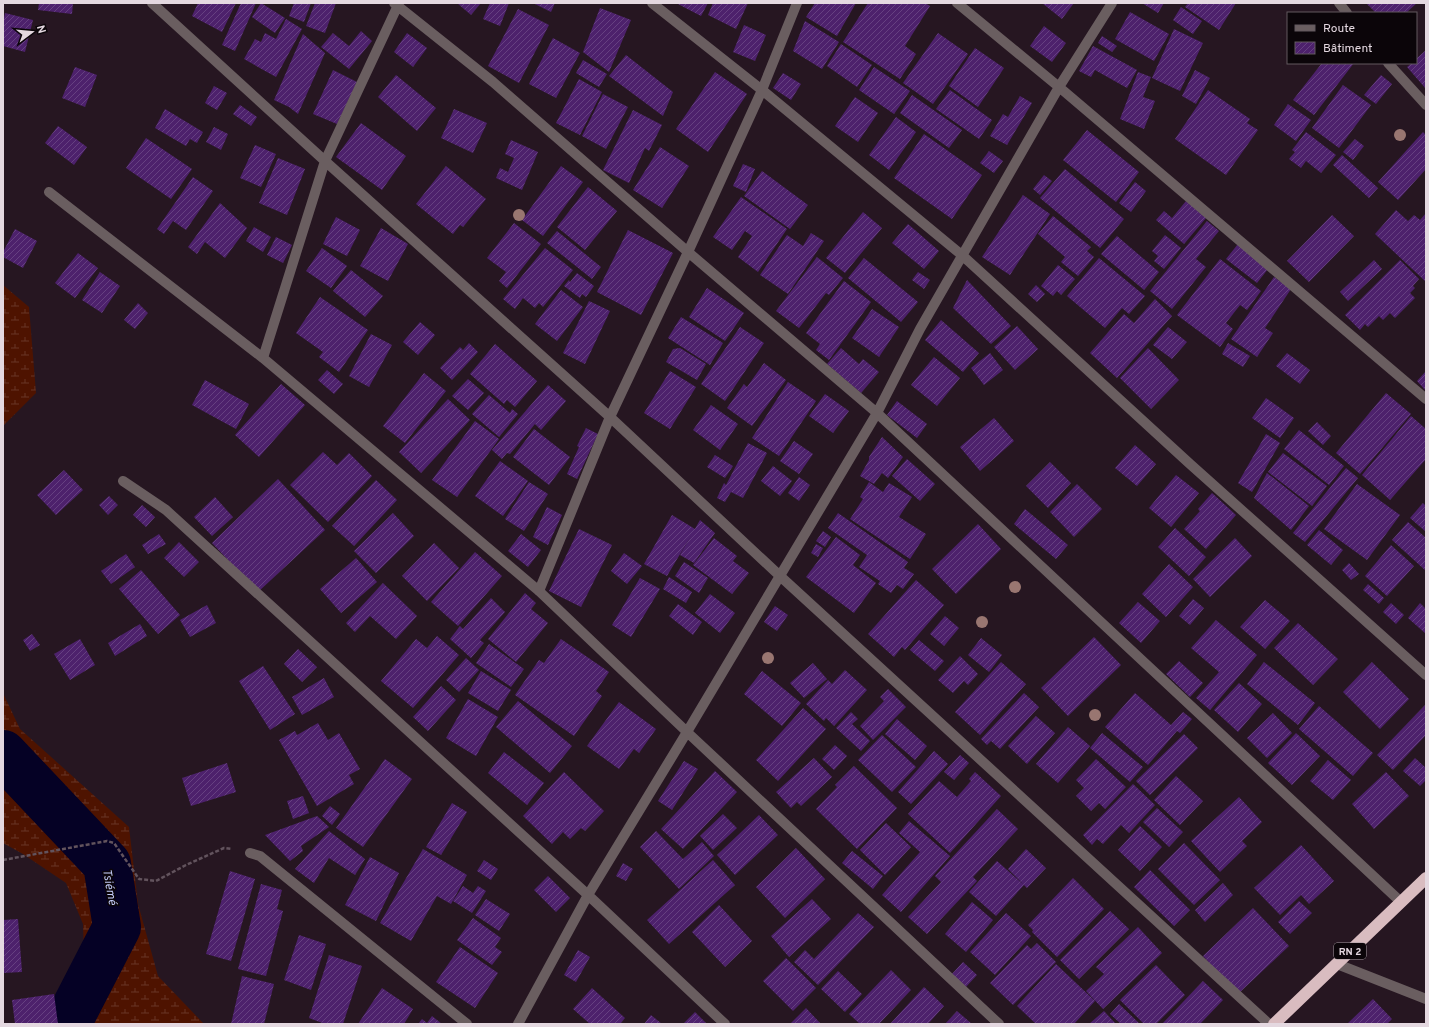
<svg xmlns="http://www.w3.org/2000/svg" width="1429" height="1027" font-family="Overpass,sans-serif">
	<defs>
		<pattern id="wetland-marsh" width="20" height="14" patternUnits="userSpaceOnUse"><rect width="20" height="14" fill="#4e1300"/><path d="M1 5h8M5 5V1M11 12h8M15 12V8" fill="none" stroke="#673525"/></pattern>
		<pattern id="building-hatch" width="6" height="6" patternUnits="userSpaceOnUse"><rect width="6" height="6" fill="#4d216c"/><path d="M-1 1l2-2M0 6l6-6M5 7l2-2" fill="none" stroke="#664081"/></pattern>
	</defs>
	<rect width="100%" height="100%" fill="#261621"/>
	<path fill="url(#wetland-marsh)" d="M3 285 29 307 36 393 3 426Z
		M3 693 20 729 129 827 138 904 158 976 204 1024H67L85 990 83 924 66 883 23 854 3 843Z"/>
	<g fill="none" stroke-linecap="round" stroke-linejoin="round">
		<path stroke="#050125" stroke-width="48" d="M3 754 107 864 117 927 67 1024"/>
	</g>
	<path fill="url(#building-hatch)" d="M39 3H73L72 14 38 10Z
		M198 3H236L222 32 192 16Z
		M241 3H256L235 51 222 45Z
		M261 3 285 18 275 33 252 17Z
		M294 3H311L304 22 289 16Z
		M315 3H336L325 33 306 26Z
		M457 3H481L471 15Z
		M490 3H509L500 26 483 19Z
		M533 3H555L551 12Z
		M676 3H708L701 16Z
		M713 3H748L736 29 708 15Z
		M815 3H856L837 36 806 17Z
		M868 3H925L930 6 905 46 916 54 900 79 843 42Z
		M1042 3H1074L1062 19Z
		M1142 3H1164L1158 13Z
		M1188 3H1236L1219 30 1185 7Z
		M1366 3H1417L1406 13H1376Z
		M1181 7 1202 21 1193 34 1173 20Z
		M600 8 631 20 609 72 583 52Z
		M518 9 549 25 519 83 488 66Z
		M1130 12 1169 34 1154 61 1115 39Z
		M5 13 33 20 25 52 3 46V22Z
		M286 19 302 29 276 77 244 59 255 39 261 42 265 33 276 39Z
		M805 21 839 42 822 69 793 51Z
		M744 25 766 35 755 61 733 52Z
		M1044 26 1066 43 1052 62 1030 46Z
		M1174 29 1203 43 1180 91 1152 78Z
		M361 31 372 41 349 69 321 47 333 33 349 46Z
		M407 33 427 48 413 67 394 52Z
		M938 33 968 54 933 104 903 83Z
		M303 34 325 53 298 114 289 107 274 100Z
		M1102 36 1117 46 1112 52 1098 43Z
		M553 38 580 53 556 98 529 84Z
		M841 44 872 65 857 87 827 66Z
		M1093 46 1137 70 1127 88 1095 70 1091 77 1079 71Z
		M975 48 1004 68 978 107 949 86Z
		M1426 50V89L1407 67 1412 63H1416V59Z
		M626 55 673 92 663 116 609 76Z
		M583 60 607 74 599 87 576 73Z
		M1322 63H1354L1314 115 1293 100Z
		M75 67 97 75 85 107 62 98Z
		M874 67 910 91 894 114 859 90Z
		M333 70 357 82 337 124 313 114Z
		M1195 70 1210 78 1196 104 1182 96Z
		M715 72 747 94 708 152 676 129Z
		M1138 72 1151 77 1143 97 1155 101 1144 129 1120 119Z
		M783 73 801 84 791 100 773 88Z
		M396 75 436 108 417 131 378 97Z
		M1381 75 1392 84 1376 104 1364 95Z
		M579 79 602 92 580 135 556 123Z
		M1343 85 1371 105 1339 148 1312 128Z
		M214 86 227 93 217 110 205 103Z
		M950 90 992 120 979 139 936 109Z
		M1208 90 1250 119 1247 123 1258 130 1226 175 1175 139Z
		M603 94 628 107 606 149 582 136Z
		M912 95 962 130 949 148 900 113Z
		M1020 96 1032 103 1007 145 990 136 1003 114 1008 117Z
		M855 97 878 113 858 142 835 126Z
		M1288 104 1311 120 1296 141 1274 125Z
		M240 105 257 117 251 126 233 114Z
		M165 109 203 132 197 143 190 139 186 146 155 128Z
		M454 109 487 123 473 153 441 138Z
		M633 110 662 125 649 151 645 148 629 183 603 170Z
		M896 117 916 132 889 170 869 155Z
		M361 123 406 156 382 190 336 157Z
		M58 126 87 147 74 165 45 143Z
		M214 127 228 134 221 150 206 142Z
		M1087 130 1139 172 1116 202 1063 160Z
		M1306 132 1336 155 1321 173 1306 161 1301 168 1289 159 1295 152 1292 150Z
		M1423 132 1426 135V169L1398 200 1378 182Z
		M924 134 982 175 952 219 894 178Z
		M146 138 192 169 171 199 126 168Z
		M1355 139 1364 146 1353 160 1343 152Z
		M511 140 538 152 522 190 496 178 500 168 508 172 514 158 505 154Z
		M255 145 276 154 261 187 240 178Z
		M660 147 689 166 662 208 633 190Z
		M989 151 1003 161 994 173 980 163Z
		M1342 155 1378 188 1369 198 1333 165Z
		M278 158 305 169 287 215 259 203Z
		M743 164 755 169 746 192 733 186Z
		M446 166 486 199 463 227 460 225 453 234 416 204Z
		M561 166 583 182 543 236 522 220Z
		M1065 169 1124 219 1100 248 1040 198Z
		M762 171 808 205 790 229 744 196Z
		M1044 175 1052 181 1040 195 1033 189Z
		M193 177 213 191 186 230 173 221 164 234 157 229Z
		M1135 182 1146 191 1131 212 1119 203Z
		M588 187 617 211 585 250 557 227Z
		M1023 195 1050 214 1010 275 982 257Z
		M741 197 787 229 758 272 738 257 752 236 745 231 732 250 713 237Z
		M1186 201 1206 218 1184 244 1156 220 1164 211 1172 218Z
		M220 203 247 228 225 258 205 242 197 254 188 247Z
		M1396 210 1408 221 1414 215 1420 220 1426 213V282L1375 234Z
		M863 212 882 228 845 273 826 258Z
		M1332 215 1354 236 1309 282 1287 261Z
		M1053 216 1091 247 1087 251 1094 257 1078 276 1061 262 1065 257 1038 234Z
		M336 217 360 230 347 256 323 244Z
		M1207 221 1219 231 1196 259 1206 267 1172 309 1150 291Z
		M514 223 541 244 507 288 499 281 506 272 487 258Z
		M908 224 939 251 924 269 892 243Z
		M254 227 271 237 263 252 246 241Z
		M381 228 408 244 388 281 360 266Z
		M15 229 37 241 23 268 3 257V252Z
		M628 230 673 253 641 315 597 292Z
		M557 231 601 267 592 279 547 243Z
		M811 233 824 241 788 294 760 275 787 235 803 246Z
		M1165 235 1181 248 1164 269 1154 261 1158 256 1152 251Z
		M1117 236 1159 272 1144 290 1101 254Z
		M276 237 292 245 283 263 267 255Z
		M1238 244 1268 269 1257 283 1226 259Z
		M322 248 347 266 331 288 306 271Z
		M545 248 573 270 543 307 539 303 535 308 523 298 515 309 503 299Z
		M78 253 98 268 75 298 55 283Z
		M817 257 843 278 829 295 826 293 799 328 776 311Z
		M864 258 918 302 901 322 848 278Z
		M1099 258 1145 296 1129 314 1122 308 1105 328 1067 296Z
		M1220 259 1261 291 1247 310 1240 305 1226 323 1233 329 1220 347 1177 315Z
		M1374 260 1382 269 1348 301 1340 292Z
		M1400 260 1419 279 1413 286 1415 288 1410 293 1415 298 1395 318 1390 313 1383 320 1379 316 1368 327 1365 324 1360 330 1345 315Z
		M1058 265 1075 279 1061 295 1057 291 1053 296 1041 286Z
		M351 270 383 296 365 317 333 291Z
		M100 272 120 286 102 313 82 300Z
		M918 272 930 280 924 289 912 280Z
		M577 273 594 286 586 297 582 294 580 298 564 286 569 280 570 282Z
		M1274 277 1291 289 1265 328 1273 333 1257 357 1231 339Z
		M967 280 1011 326 991 344 953 308Z
		M844 281 871 302 829 360 816 350 820 344 806 333Z
		M1036 285 1045 294 1037 302 1028 294Z
		M707 288 744 313 725 341 689 317Z
		M561 290 583 307 557 341 535 324Z
		M320 297 368 330 339 372 319 357 323 352 296 333Z
		M1155 299 1172 316 1117 378 1090 353 1124 314 1134 323Z
		M589 301 610 311 585 364 563 353Z
		M138 303 148 313 135 329 124 320Z
		M872 309 899 327 879 357 852 338Z
		M681 317 723 343 710 365 668 338Z
		M941 320 979 353 963 372 925 340Z
		M420 322 435 335 418 355 403 342Z
		M1017 326 1038 349 1015 370 994 347Z
		M740 327 764 343 725 401 701 384Z
		M1168 327 1187 342 1172 359 1153 345Z
		M371 334 392 345 369 387 349 376Z
		M469 343 478 352 452 380 440 368 460 347 463 350Z
		M1228 343 1250 356 1243 367 1222 354Z
		M495 344 537 381 515 407 507 400 504 404 470 374Z
		M680 348 706 364 697 380 666 362 673 349Z
		M841 348 859 364 863 359 879 372 861 393 827 364Z
		M1148 348 1179 380 1151 409 1120 378Z
		M990 353 1003 370 984 385 971 368Z
		M1287 353 1310 370 1300 384 1276 366Z
		M934 357 960 378 937 406 911 385Z
		M764 363 786 380 752 426 727 408 744 384 747 387Z
		M327 370 343 384 334 394 318 380Z
		M670 371 696 387 670 429 644 413Z
		M1426 371V391L1417 381Z
		M424 373 446 391 405 443 383 426Z
		M468 379 484 393 468 410 452 396Z
		M205 380 249 404 236 429 192 405Z
		M788 382 816 401 779 456 752 438Z
		M281 384 305 405 259 457 235 435Z
		M548 385 566 401 541 430 535 424 510 454 507 453 502 459 492 450Z
		M1386 393 1411 414 1360 474 1336 453Z
		M825 394 849 411 833 433 809 416Z
		M489 395 510 413 512 409 518 414 499 437 472 414Z
		M1266 398 1294 418 1280 438 1252 418Z
		M448 399 470 420 421 473 399 452Z
		M897 401 927 424 917 438 887 415Z
		M711 405 738 424 720 450 693 430Z
		M1411 416 1426 429V459L1390 500 1362 475Z
		M994 418 1014 441 980 471 960 447Z
		M475 421 499 439 457 497 432 480Z
		M1317 422 1331 436 1323 445 1308 431Z
		M586 428 598 434 577 479 567 474 579 447 577 446Z
		M534 429 570 457 549 485 513 457Z
		M1299 430 1344 466 1329 485 1284 449Z
		M1266 434 1280 443 1252 492 1238 483Z
		M882 437 903 457 888 478 882 473 874 484 860 476 869 460V457Z
		M794 441 813 454 799 474 780 461Z
		M748 443 767 453 743 498 731 492 725 502 717 498 724 483 726 485Z
		M1135 445 1156 464 1137 486 1115 468Z
		M323 452 337 465 349 453 372 476 328 522 290 485Z
		M1283 453 1327 486 1312 506 1268 472Z
		M715 455 733 466 725 478 707 467Z
		M907 459 935 484 920 501 892 476Z
		M500 461 528 481 503 516 475 496Z
		M1050 462 1071 483 1048 508 1026 486Z
		M773 466 792 481 780 496 761 481Z
		M1346 468 1358 478 1305 542 1293 533Z
		M64 470 83 490 56 515 37 495Z
		M1267 473 1309 506 1291 530 1254 498Z
		M1176 475 1199 493 1171 527 1149 508Z
		M799 477 810 485 799 501 788 493Z
		M278 479 325 530 258 592 212 543Z
		M376 480 397 500 354 546 332 526Z
		M529 482 548 494 524 531 505 519Z
		M869 482 883 492 889 483 912 497 899 517 926 534 910 559 850 519 863 499 860 497Z
		M1077 484 1102 509 1074 537 1050 512Z
		M1357 484 1400 515 1367 560 1324 529Z
		M1212 493 1236 515 1206 549 1184 529 1200 511 1198 509Z
		M109 496 118 505 108 515 99 505Z
		M215 497 233 517 212 536 194 517Z
		M1423 503 1426 506V532L1410 518Z
		M142 505 155 517 146 527 133 515Z
		M547 507 562 515 548 545 533 537Z
		M1025 509 1068 545 1056 559 1014 524Z
		M393 513 414 536 376 573 354 551Z
		M838 513 908 562 904 568 914 574 903 589 897 585 891 593 878 584 880 581 859 567 867 555 828 528Z
		M672 515 695 529 667 576 644 564Z
		M700 520 715 533 694 563 680 555Z
		M1408 522 1426 538V571L1392 540Z
		M978 524 1001 549 956 594 932 569Z
		M1175 528 1206 557 1189 576 1158 547Z
		M579 529 612 545 581 607 549 591Z
		M1319 530 1343 550 1331 565 1307 545Z
		M823 531 831 537 825 547 816 541Z
		M159 534 166 544 148 554 142 545Z
		M521 534 541 550 528 567 508 551Z
		M836 537 860 555 853 565 876 583 854 613 806 577Z
		M714 538 737 556 733 561 749 573 732 594 693 565Z
		M1235 538 1252 556 1210 597 1193 579Z
		M179 542 199 562 184 577 164 558Z
		M434 543 459 568 427 601 402 576Z
		M816 544 823 548 818 557 811 553Z
		M1391 545 1414 566 1387 596 1365 576Z
		M475 552 502 576 458 626 431 602Z
		M624 553 642 566 627 584 611 571Z
		M126 554 135 567 111 584 101 571Z
		M356 558 377 582 341 613 320 589Z
		M684 562 708 578 699 593 675 576Z
		M1349 563 1359 574 1351 580 1342 570Z
		M1169 564 1193 587 1166 617 1142 594Z
		M141 570 180 615 158 634 119 589Z
		M669 577 692 592 686 603 663 589Z
		M640 578 660 589 631 637 612 625Z
		M916 580 944 605 905 650 902 647 894 657 868 634Z
		M383 583 417 616 396 639 370 616 355 632 346 623Z
		M1368 584 1384 598 1379 604 1363 590Z
		M525 593 536 603 531 609 548 623 516 662 488 639Z
		M710 594 735 613 720 633 695 613Z
		M491 598 505 612 480 640 484 643 471 658 450 639 460 626 463 629Z
		M1193 599 1204 608 1190 625 1179 616Z
		M1265 600 1290 621 1265 649 1240 627Z
		M1138 602 1160 621 1141 643 1119 623Z
		M1391 603 1404 615 1396 624 1383 612Z
		M1420 603 1426 609V634L1408 618Z
		M678 604 702 622 693 635 669 616Z
		M207 605 216 623 190 637 180 620Z
		M775 606 788 615 777 631 764 622Z
		M945 616 959 628 944 646 930 634Z
		M1216 620 1257 655 1210 710 1196 698 1219 672 1191 648Z
		M1298 623 1338 659 1313 685 1274 648Z
		M140 624 147 636 115 656 108 643Z
		M32 634 40 645 30 651 23 640Z
		M437 636 459 655 413 708 381 681 416 639 427 648Z
		M1094 637 1121 665 1068 716 1041 688Z
		M981 638 1002 655 989 672 968 655Z
		M80 639 95 665 70 680 54 654Z
		M561 639 609 672 596 691 602 696 574 736 515 695 539 660 544 663Z
		M919 640 944 661 935 671 910 650Z
		M489 644 524 669 511 687 476 663Z
		M298 649 317 667 302 682 284 664Z
		M960 656 978 674 968 685 964 681 953 693 938 680Z
		M466 658 479 670 459 692 446 680Z
		M1179 661 1203 683 1190 697 1166 674Z
		M1001 662 1026 684 980 735 955 712Z
		M1264 662 1315 703 1298 725 1247 684Z
		M1372 662 1409 699 1380 729 1343 692Z
		M813 663 827 679 804 698 790 683Z
		M263 666 295 714 270 730 239 681Z
		M845 670 867 690 834 726 826 718 824 721 806 704 828 680 832 684Z
		M481 671 511 690 498 711 468 693Z
		M762 671 801 703 782 726 744 694Z
		M324 678 334 697 302 715 292 697Z
		M1239 683 1262 704 1238 732 1214 710Z
		M441 686 456 700 428 731 413 717Z
		M888 689 906 707 873 740 860 726 884 701 880 697Z
		M1024 693 1039 707 1000 749 991 741 987 745 981 739Z
		M1135 693 1171 725 1183 712 1192 719 1180 733 1177 731 1148 765 1105 727Z
		M468 699 498 717 476 756 446 738Z
		M518 701 572 746 550 773 496 727Z
		M619 702 656 729 639 753 634 749 619 769 587 746Z
		M1426 704V735L1393 770 1377 755Z
		M1319 706 1373 753 1353 776 1299 729Z
		M803 708 826 729 778 781 756 760Z
		M851 712 858 719 852 724 870 741 861 751 836 728Z
		M1273 713 1292 733 1267 758 1247 738Z
		M1036 716 1055 733 1027 764 1008 746Z
		M897 719 927 746 915 760 885 734Z
		M318 723 328 740 339 733 360 769 349 775 354 784 317 806 279 740 295 731 297 735Z
		M1068 727 1090 746 1058 783 1036 764Z
		M1102 733 1143 767 1130 782 1090 748Z
		M1296 733 1320 756 1292 785 1268 763Z
		M1184 734 1198 748 1150 795 1136 781Z
		M882 735 916 767 892 792 858 760Z
		M835 745 847 756 834 770 822 759Z
		M934 751 948 764 911 804 898 792Z
		M504 752 544 783 527 805 488 773Z
		M960 755 969 763 954 780 944 772Z
		M814 758 832 777 801 806 797 802 791 808 776 792Z
		M1415 758 1426 768V780L1420 786 1403 771Z
		M385 759 412 779 363 847 336 828Z
		M1096 759 1126 787 1105 809 1099 803 1091 811 1076 796 1084 788 1076 780Z
		M1328 760 1351 780 1333 800 1310 781Z
		M684 761 698 769 672 810 658 801Z
		M227 763 236 792 191 806 182 778Z
		M854 766 897 808 857 849 816 809 837 787 835 785Z
		M715 771 737 792 683 849 661 829Z
		M564 772 604 811 585 831 581 828 570 839 563 832 552 844 523 816Z
		M975 772 1001 796 950 853 908 814 939 781 957 797 971 781 969 779Z
		M1386 772 1409 796 1374 829 1352 804Z
		M1176 776 1203 801 1180 825 1154 800Z
		M1133 784 1155 805 1129 833 1121 825 1103 844 1097 839 1092 845 1083 835Z
		M303 796 309 813 293 819 287 801Z
		M1239 797 1262 822 1242 841 1247 846 1220 872 1191 841Z
		M452 803 467 812 441 855 426 847Z
		M330 806 340 814 332 825 322 816Z
		M1157 808 1183 832 1169 847 1143 822Z
		M997 809 1018 829 973 877 977 881 927 934 908 917 941 882 935 876Z
		M723 814 737 828 713 850 700 836Z
		M759 815 778 835 735 875 717 855Z
		M317 816 329 827 301 846 303 851 290 861 265 835Z
		M909 821 950 856 901 912 882 895 920 852 899 833Z
		M886 823 911 847 885 875 860 850Z
		M1140 826 1162 847 1140 871 1118 850Z
		M329 831 365 859 355 875 329 858 314 883 295 869Z
		M656 831 683 859 702 842 714 856 679 889 640 847Z
		M1184 843 1220 880 1194 905 1158 869Z
		M1301 845 1334 881 1309 904 1301 895 1280 915 1254 888Z
		M796 848 825 879 785 918 756 887Z
		M423 849 467 875 451 904 437 896 411 941 380 923Z
		M1026 849 1046 868 1027 888 1008 869Z
		M852 851 883 876 873 889 842 863Z
		M370 857 399 873 376 921 345 905Z
		M484 860 498 869 491 880 477 871Z
		M713 860 735 885 669 944 647 920Z
		M997 861 1024 885 996 916 969 892Z
		M623 863 633 869 626 881 616 876Z
		M1150 870 1190 910 1174 926 1134 887Z
		M230 871 255 879 231 961 206 954Z
		M548 876 570 898 556 912 534 890Z
		M1073 878 1104 909 1057 957 1032 932 1033 930 1028 925Z
		M1223 883 1233 895 1205 922 1195 910Z
		M261 884 282 890 277 909 283 911 266 976 238 969Z
		M463 886 473 893 478 886 486 891 472 913 453 901Z
		M486 899 510 914 499 931 475 915Z
		M812 899 831 919 789 957 771 936Z
		M1299 901 1312 913 1290 934 1278 922Z
		M972 902 993 920 966 952 945 934Z
		M719 905 752 941 725 967 692 932Z
		M1253 908 1289 946 1238 994 1203 956Z
		M1110 911 1129 929 1079 979 1060 960Z
		M858 913 874 927 818 985 794 962 805 950 814 959Z
		M1006 913 1031 936 995 975 970 952Z
		M473 918 501 938 495 947 502 952 492 965 457 940Z
		M18 919 22 972 3 973V920Z
		M1138 927 1162 953 1103 1009 1086 991 1104 974 1096 967Z
		M299 935 326 944 311 990 284 980Z
		M1037 943 1056 962 1013 1005 990 983 1027 945 1031 949Z
		M460 947 498 973 475 1008 436 982Z
		M578 950 590 957 576 982 564 975Z
		M329 955 362 966 343 1024H325L309 1018Z
		M786 958 816 988 793 1011 763 981Z
		M963 962 977 975 965 988 951 975Z
		M1056 964 1095 1001 1074 1024H1036L1017 1006Z
		M1156 965 1185 995 1156 1024H1144L1120 1000Z
		M891 970 911 990 879 1024H860L849 1014Z
		M838 971 862 994 845 1012 821 989Z
		M242 976 274 984 264 1024H231Z
		M1203 981 1223 1000 1200 1024H1162Z
		M924 987 944 1006 928 1024H890Z
		M382 988 413 1009 404 1024H358Z
		M592 988 625 1018 620 1024H590L573 1009Z
		M54 994 58 1024H15L12 1000Z
		M1373 999 1392 1019 1387 1024H1347Z
		M1119 1004 1140 1024H1121L1110 1014Z
		M806 1008 821 1024H790Z
		M957 1011 972 1024H945Z
		M1104 1011 1116 1024H1089Z
		M695 1012 707 1024H683Z
		M651 1015 662 1024H644Z
		M432 1016 442 1024H418L422 1019 427 1023Z"/>
	<g fill="none" stroke-linecap="round" stroke-linejoin="round">
		<path stroke="#62535d" stroke-width="2.5" stroke-dasharray="4 2" stroke-linecap="butt" d="M3 860 107 841 114 843 139 879 156 881 186 865 224 848 232 849"/>
		<path stroke="#6a5e60" stroke-width="10" d="M152 3 325 161 610 417 780 576 1269 1024
			M394 3 493 82 688 252 877 413 1401 902
			M652 3 762 90 963 256 1190 464 1426 675
			M957 3 1059 87 1426 399
			M1339 3 1347 13
			M1388 63 1426 105
			M49 192 263 358 539 591 687 732 999 1024
			M263 358 325 161 399 3
			M123 481 166 510 588 895 725 1024
			M539 591 610 417 688 252 762 90 797 3
			M250 853 260 856 467 1024
			M1337 964 1426 999
			M518 1024 588 895 687 732 877 413 920 329 1059 87 1112 3"/>
		<path stroke="#d9bcc0" stroke-width="12" d="M1274 1024 1426 878"/>
	</g>
	<g fill="#997671">
		<circle cx="1400" cy="135" r="6"/>
		<circle cx="519" cy="215" r="6"/>
		<circle cx="1015" cy="587" r="6"/>
		<circle cx="982" cy="622" r="6"/>
		<circle cx="768" cy="658" r="6"/>
		<circle cx="1095" cy="715" r="6"/>
	</g>
	<g text-anchor="middle" stroke-width="3" stroke-linejoin="round" paint-order="stroke">
		<rect fill="#0b0509" stroke="#a399a0" stroke-width="1" x="1334" y="943" width="32" height="16" rx="3"/>
		<g font-size="10" font-weight="bold" fill="#e4d8e0">
			<text x="1350" y="955">RN 2</text>
		</g>
		<g font-size="12" font-style="italic" fill="#c2caf7" stroke="#0b0509">
			<text transform="translate(110 887) rotate(80)" y="4">Tsiémé</text>
		</g>
	</g>
	<rect width="1429" height="1027" fill="none" stroke="#e4d8e0" stroke-width="8"/>
	<rect x="1287" y="12" width="130" height="52" fill="#0b0509" stroke="#62595f"/>
	<rect x="1295" y="25" width="20" height="6" fill="#6a5e60" stroke="#62595f"/>
	<text x="1323" y="32" font-size="12" fill="#e4d8e0">Route</text>
	<rect x="1295" y="42" width="20" height="12" fill="url(#building-hatch)" stroke="#62595f"/>
	<text x="1323" y="52" font-size="12" fill="#e4d8e0">Bâtiment</text>
	<g transform="translate(32 32) rotate(74)" stroke="#0b0509" stroke-width="3" paint-order="stroke">
	<path d="M0-3L7 15L0 10L-7 15Z" fill="#e4d8e0"/>
	<text y="-6" font-size="11" font-weight="bold" text-anchor="middle" fill="#e4d8e0">N</text>
	</g>
</svg>
